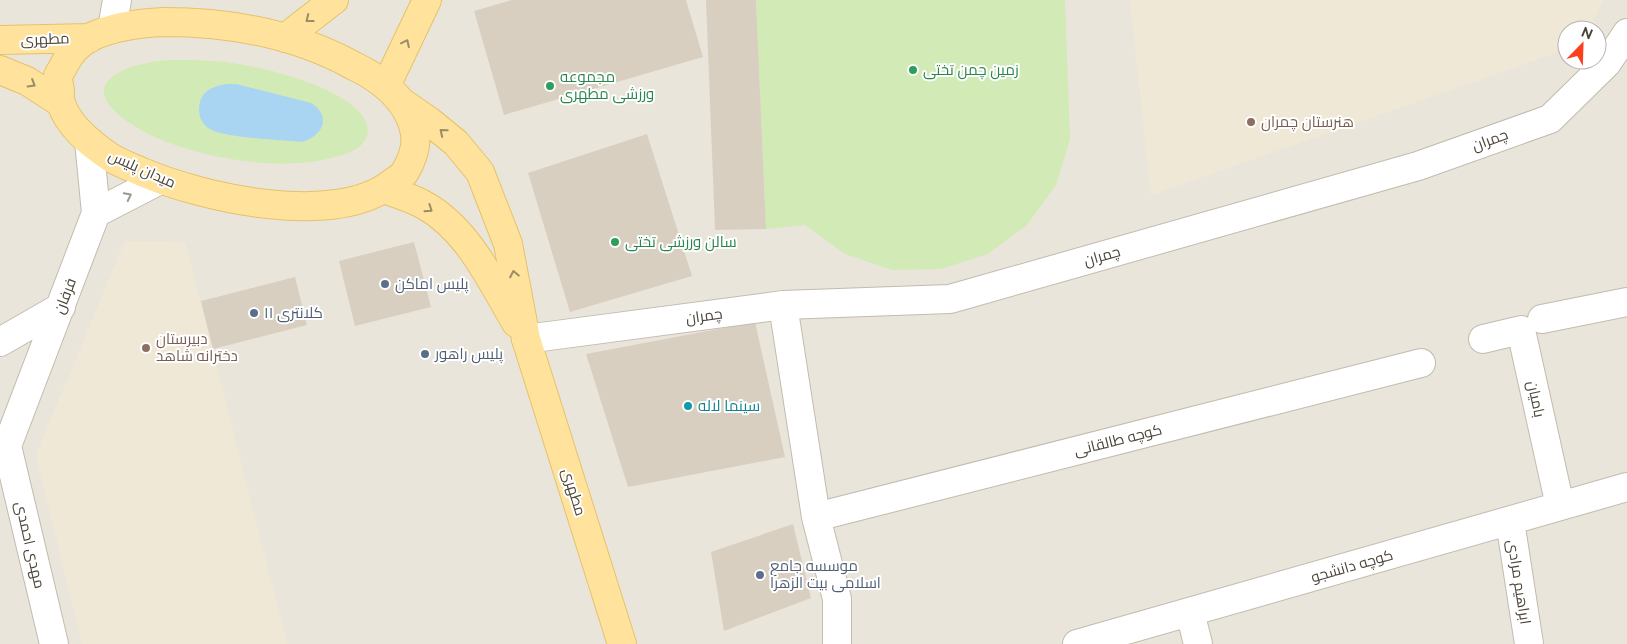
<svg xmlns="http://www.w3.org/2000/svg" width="1627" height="644" font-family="Raleway,Cairo,sans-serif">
	<rect width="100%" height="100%" fill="#f6f3ec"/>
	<path fill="#eae5da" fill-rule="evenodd" d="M0 0H1627V644H0ZM1567 30H1597V60H1567Z"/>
	<path fill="#efe8d6" d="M1130 0H1604L1588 30H1567V49L1151 195Z
		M125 241 185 242 287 644H82L36 455Z"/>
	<path fill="#d2eab5" d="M756 0H1065L1070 139 1056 185 1027 225 988 254 941 269 892 270 845 254 805 225 766 229Z
		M169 60C194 60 219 60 244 65 271 69 377 96 367 135 363 150 344 155 331 158 280 172 204 158 157 138 136 129 77 96 118 73 133 64 152 62 169 60Z"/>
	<path fill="#a9d4f2" d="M227 84H236L311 103C332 116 323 136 302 142 282 140 225 138 210 129 201 124 197 113 200 102 204 89 215 86 227 84Z"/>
	<path fill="#d8cfc1" d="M512 0H686L703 57 504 115 474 11Z
		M706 0H756L766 229 715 230Z
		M647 134 692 276 570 312 528 173Z
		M414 242 431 307 355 326 339 261Z
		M295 277 307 325 213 349 201 301Z
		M755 322 785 457 628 487 586 354Z
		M793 524 811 598 724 631 711 552Z"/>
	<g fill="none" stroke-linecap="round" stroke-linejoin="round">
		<g stroke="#c2bbae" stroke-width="30">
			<path id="minor" d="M112 29 117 0
				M96 213 160 180
				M783 305 816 517 837 599V644
				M1542 319 1627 302
				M526 339 783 305 950 299 1418 166 1550 119 1607 63 1627 33
				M1483 339 1521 330 1560 506
				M0 342 61 307
				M7 446 54 644
				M0 456 7 446 96 213 89 141
				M816 517 1421 363
				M1510 521 1529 644
				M1190 612 1198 644
				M1077 644 1627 487"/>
		</g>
		<g stroke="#e6c16a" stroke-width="30">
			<path id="major" d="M164 22C230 22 296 34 354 66 375 76 395 90 407 111 419 133 418 150 405 172 402 177 396 180 392 183 335 228 203 198 142 172 131 167 119 163 110 157 91 144 68 126 61 103 59 99 60 94 60 90 59 86 58 80 58 76 59 73 63 68 64 65 70 53 79 43 91 37 114 26 139 23 164 22Z
				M285 38 334 0
				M0 40 90 38
				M0 70 27 81 61 103
				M386 86 427 0
				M403 103 429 121 456 143 480 172 508 244 526 339 622 644
				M384 189C397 194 412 198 424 205 468 229 492 282 516 323"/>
		</g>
		<use href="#minor" stroke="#fff" stroke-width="28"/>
		<use href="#major" stroke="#ffe39c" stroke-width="28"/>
	</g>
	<defs><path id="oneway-chevron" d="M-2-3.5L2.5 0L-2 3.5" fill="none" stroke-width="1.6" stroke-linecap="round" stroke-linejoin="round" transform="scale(1.25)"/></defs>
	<g stroke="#9c8c66">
		<use href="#oneway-chevron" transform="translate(309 19) rotate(142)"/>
		<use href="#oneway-chevron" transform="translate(406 43) rotate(-64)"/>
		<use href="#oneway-chevron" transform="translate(32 84) rotate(31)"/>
		<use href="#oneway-chevron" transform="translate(443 132) rotate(-141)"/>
		<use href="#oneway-chevron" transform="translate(429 209) rotate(35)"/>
		<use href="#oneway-chevron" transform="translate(514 274) rotate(-101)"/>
	</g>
	<use stroke="#9c9892" href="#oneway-chevron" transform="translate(128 196) rotate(-27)"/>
	<g fill="#2e9e5b" stroke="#fff" stroke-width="2">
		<circle cx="913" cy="70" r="5"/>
		<circle cx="550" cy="86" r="5"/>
		<circle cx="615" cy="242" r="5"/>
	</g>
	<g fill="#8d6e63" stroke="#fff" stroke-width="2">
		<circle cx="1251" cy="122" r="5"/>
		<circle cx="146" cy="348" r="5"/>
	</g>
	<g fill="#5c6f8a" stroke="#fff" stroke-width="2">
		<circle cx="385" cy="284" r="5"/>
		<circle cx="254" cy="313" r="5"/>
		<circle cx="425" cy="354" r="5"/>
		<circle cx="760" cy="575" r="5"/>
	</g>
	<circle fill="#0f9aa8" stroke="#fff" stroke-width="2" cx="688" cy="406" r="5"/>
	<g text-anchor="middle" stroke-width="4" stroke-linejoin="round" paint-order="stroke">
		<g font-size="15" fill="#4b4439" stroke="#fff">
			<text transform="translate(45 39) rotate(-2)" y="5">مطهری</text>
			<text transform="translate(1490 140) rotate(-20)" y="5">چمران</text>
			<text transform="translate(142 169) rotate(24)" y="5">میدان پلیس</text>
			<text transform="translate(1102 256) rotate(-16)" y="5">چمران</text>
			<text transform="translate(65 296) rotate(-69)" y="5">فرفان</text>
			<text transform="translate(704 316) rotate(-8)" y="5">چمران</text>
			<text transform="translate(1536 399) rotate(78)" y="5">بامیان</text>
			<text transform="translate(1118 440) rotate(-14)" y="5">کوچه طالقانی</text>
			<text transform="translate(574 492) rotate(73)" y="5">مطهری</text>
			<text transform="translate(30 545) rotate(77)" y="5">مهدی احمدی</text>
			<text transform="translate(1352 566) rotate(-16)" y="5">کوچه دانشجو</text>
			<text transform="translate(1519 582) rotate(81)" y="5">ابراهیم مرادی</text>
		</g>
		<g font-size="15" fill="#27864d" stroke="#fff" text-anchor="start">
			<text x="923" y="75">زمین چمن تختی</text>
			<text x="560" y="82">مجموعه<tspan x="560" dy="17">ورزشی مطهری</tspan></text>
			<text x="625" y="247">سالن ورزشی تختی</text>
		</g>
		<g font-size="15" fill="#785e54" stroke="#fff" text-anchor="start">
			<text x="1261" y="127">هنرستان چمران</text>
			<text x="156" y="344">دبیرستان<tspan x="156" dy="17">دخترانه شاهد</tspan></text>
		</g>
		<g font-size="15" fill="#4e5e75" stroke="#fff" text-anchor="start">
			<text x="395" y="289">پلیس اماکن</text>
			<text x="264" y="318">کلانتری ۱۱</text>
			<text x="435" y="359">پلیس راهور</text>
			<text x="770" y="571">موسسه جامع<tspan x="770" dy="17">اسلامی بیت الزهرا</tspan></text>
		</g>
		<g font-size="15" fill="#0d838f" stroke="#fff" text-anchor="start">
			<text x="698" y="411">سینما لاله</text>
		</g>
	</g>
	<g transform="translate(1582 45) rotate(23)"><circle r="24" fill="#ffffff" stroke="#b7b4b0"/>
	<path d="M0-4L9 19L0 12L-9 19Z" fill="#fc3f1d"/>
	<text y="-8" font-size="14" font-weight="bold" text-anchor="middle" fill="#4b4439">N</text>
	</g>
</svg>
